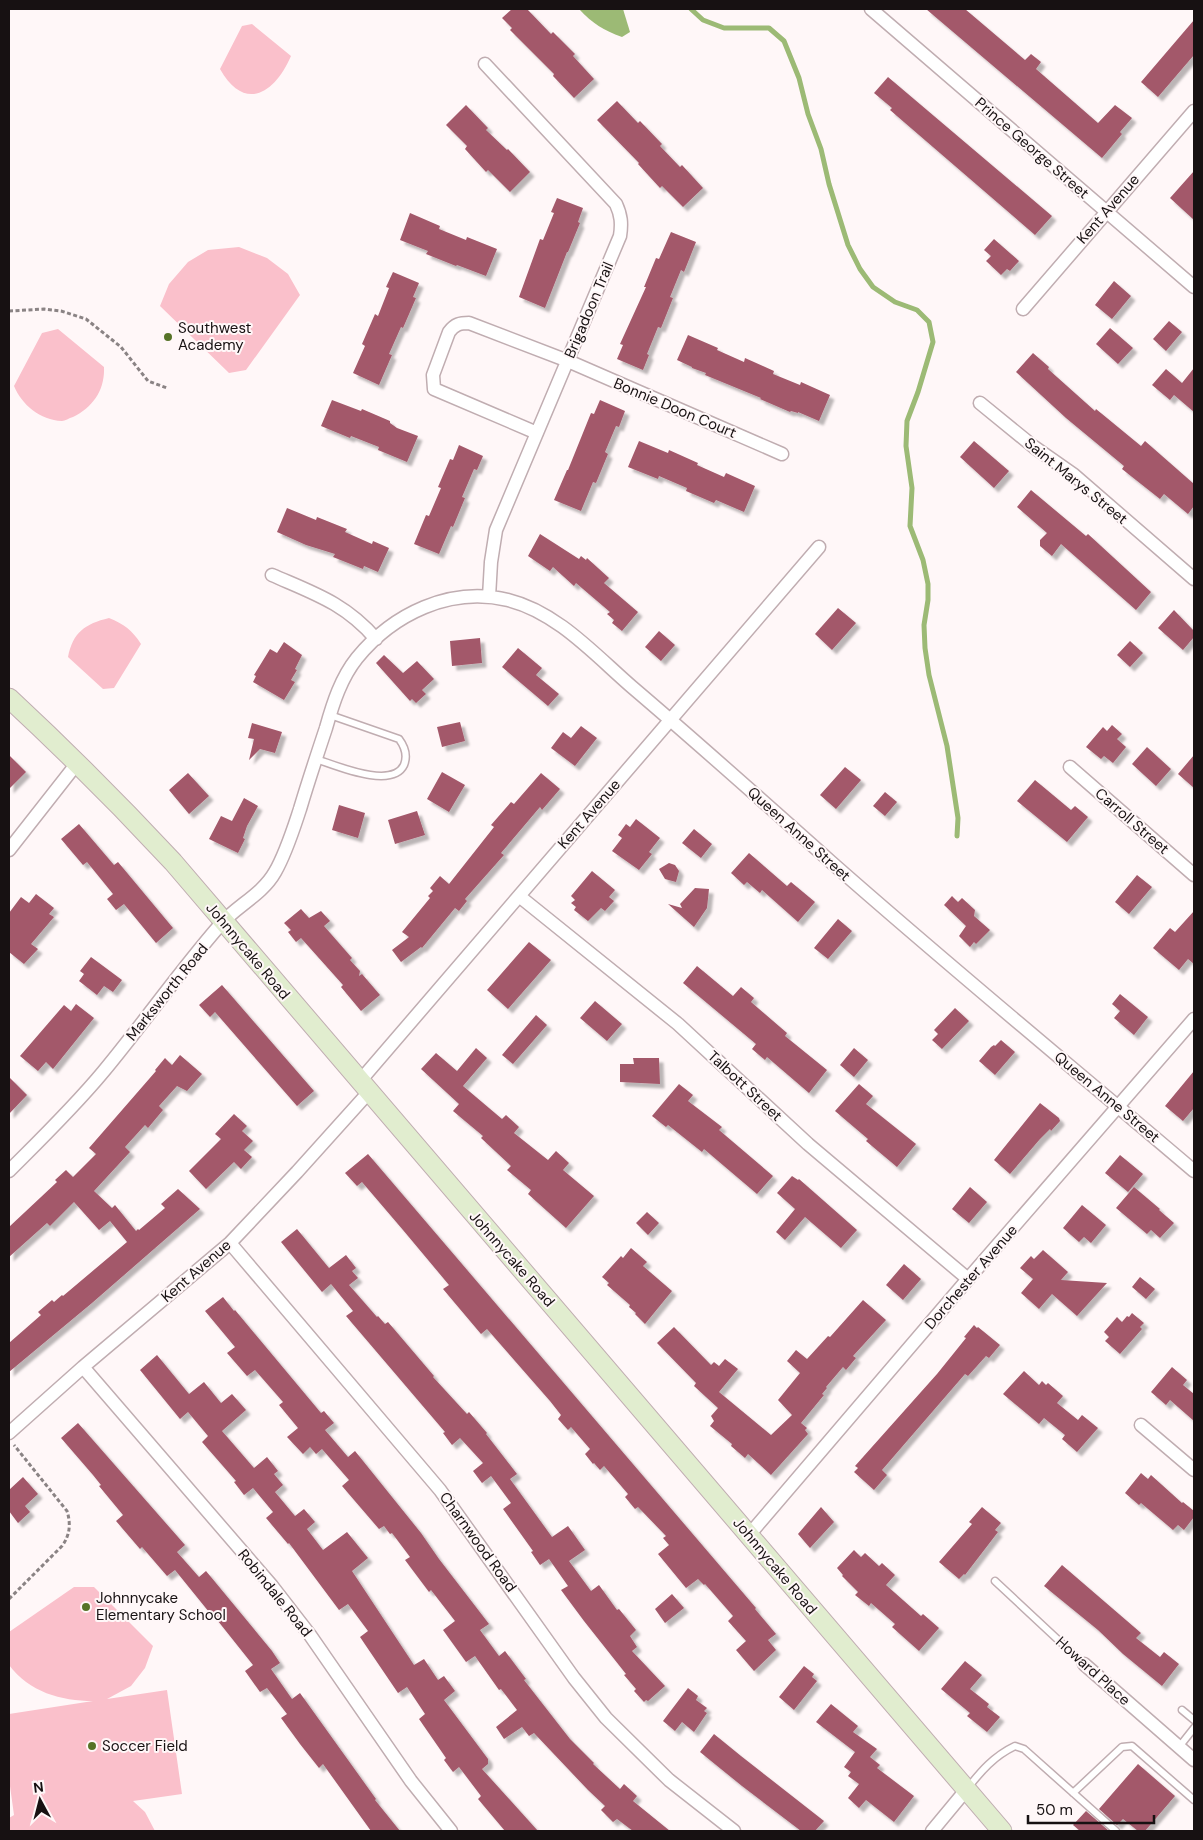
<svg xmlns="http://www.w3.org/2000/svg" width="1203" height="1840" font-family="'DM Sans',sans-serif">
	<defs>
		<filter id="shadow"><feDropShadow dx="4.5" dy="4.5" stdDeviation="1" flood-color="#0004"/></filter>
	</defs>
	<rect width="100%" height="100%" fill="#fff7f8"/>
	<path fill="#fac0cb" d="M252 24 291 56C275 93 245 113 220 69L242 26Z
		M239 247 267 258 288 274 300 295 246 370 229 373 160 306 169 284 188 262 208 250Z
		M58 329 104 367C105 390 93 407 73 417 69 418 65 421 62 421 40 420 22 405 14 386L42 333Z
		M109 618C124 624 132 630 141 644L114 688 103 689 68 657C73 632 85 624 109 618Z
		M74 1587H94L153 1646 145 1668 131 1686 107 1699 167 1690 182 1794 133 1801 145 1812 155 1831H9V1818L14 1815 9 1779V1714L93 1701C61 1701 29 1692 9 1665V1632Z"/>
	<path fill="#9cba75" d="M579 9H623L630 32 622 37C603 30 593 24 579 9Z"/>
	<g fill="none" stroke-linecap="round" stroke-linejoin="round">
		<path stroke="#9cba75" stroke-width="5" d="M691 9 703 20 724 28H769L784 41 799 78 808 114 821 149 829 184 848 245 860 269 873 287 895 302 917 310 929 322 933 342 918 392 907 421 906 446 912 488 910 526 923 560 928 584V600L924 625 925 648 929 675 947 746 958 818 957 836"/>
	</g>
	<path fill="#a3586a" filter="url(#shadow)" d="M512 9H527L551 34 553 32 575 54 573 56 594 79 574 98 553 76 554 74 510 30 512 28 502 18Z
		M926 9H965L1025 60 1031 54 1041 62 1036 69 1098 123 1115 105 1132 118 1120 132 1122 134 1102 158Z
		M1194 20V55L1158 97 1141 82Z
		M888 77 1052 216 1035 235 890 110 892 108 874 93Z
		M617 101 638 123 640 121 662 144 660 146 680 167 682 165 703 188 683 207 662 186 660 188 638 164 639 163 597 120Z
		M466 105 488 128 486 130 507 150 508 149 530 172 510 192 488 170 486 172 465 149 467 146 446 125Z
		M1194 171V220L1170 198Z
		M557 198 583 208 578 222 580 223 568 252H567L545 308 519 297 540 239 543 240 554 213 551 212Z
		M410 213 440 226 439 229 466 240 467 237 497 249 486 276 457 265 456 266 426 254 428 251 400 240Z
		M671 232 696 242 684 272 681 270 670 297 673 298 661 328 658 327 647 354 649 355 643 370 617 359 623 345 620 344 646 287H644L656 258 659 259Z
		M994 239 1019 261 1010 271 1007 269 1001 275 986 261 991 256 984 250Z
		M393 272 419 283 413 297 416 298 403 328 401 327 389 354 392 355 379 385 353 373 365 346 362 344 375 314 378 316 389 288 386 287Z
		M1114 281 1131 296 1112 319 1095 305Z
		M1169 321 1182 332 1166 351 1153 339Z
		M1110 328 1133 348 1118 364 1096 344Z
		M688 335 718 348 717 350 744 362 745 358 774 371 773 374 800 385 801 382 830 395 819 421 798 412V413L791 411 790 412 760 399 761 398 705 375 706 373 692 368V367L677 360Z
		M1033 353 1049 367 1048 369 1095 411 1096 409 1141 446 1145 441 1194 484V506L1188 514 1164 494 1160 499 1122 469 1124 466 1066 418 1016 372Z
		M1194 368V412L1174 395 1170 400 1152 385 1166 369 1182 383Z
		M332 400 361 411 362 409 390 421V423L397 428 418 436 407 462 378 450 379 447 351 436 350 438 321 426Z
		M600 400 625 411 619 427 616 426 605 452 608 454 596 483 593 482 581 511 554 500 567 470H568L591 413 594 414Z
		M639 441 668 453 669 450 698 463 697 465 724 477 726 473 755 486 744 512 716 500 714 503 686 491 687 488 659 476 658 479 628 467Z
		M974 441 1009 471 994 488 960 457Z
		M459 445 483 456 477 470 474 469 462 497 465 498 453 527 451 526 439 554 414 544 426 515 429 516 441 488 438 487 450 459 453 460Z
		M1031 490 1086 536 1088 534 1151 592 1136 610 1061 544 1052 556 1040 546V540L1047 533 1017 507Z
		M287 508 316 520 317 517 347 529 345 532 372 544 373 541 389 548 378 572 364 566 363 569 333 557 335 554 306 545 277 532Z
		M540 534 579 559 581 556 586 560 587 558 609 578 604 583 638 612 622 631 612 623 614 620 607 614 610 612 576 583 574 586 553 567 550 571 528 556Z
		M838 608 856 623 832 650 815 634Z
		M1174 610 1194 631V637L1183 650 1158 628Z
		M659 631 675 645 661 661 645 647Z
		M480 638 482 663 452 666 450 641Z
		M1130 641 1143 653 1130 667 1117 655Z
		M284 642 302 655 295 669 297 670 291 680 295 682 284 700 253 682 256 676 254 675 270 649 277 653Z
		M518 648 542 668 536 675 559 694 548 706 502 667Z
		M384 655 403 673 417 661 434 679 422 690 426 694 416 703 412 699 410 701 376 663Z
		M460 722 465 741 442 747 437 727Z
		M252 723 282 732 275 753 260 749 249 760 254 739 248 738Z
		M1112 725 1122 734 1117 739 1126 747 1113 763 1104 756 1101 759 1086 747 1103 727 1107 731Z
		M581 726 597 738 575 766 551 748 563 732 571 738Z
		M1147 747 1171 769 1156 786 1132 764Z
		M9 755 26 772 9 789Z
		M1194 755V788L1178 774Z
		M845 767 861 780 836 809 820 795Z
		M442 772 465 785 449 812 427 799Z
		M188 773 209 796 189 814 169 790Z
		M541 773 560 789 542 810 540 807 501 853 504 855 465 899 467 901 459 911 455 908 422 948 421 947 401 962 392 950 409 937 402 932 430 898 428 896 433 891 430 888 440 876 449 884 494 827 491 825 511 802 514 804Z
		M1035 780 1071 810 1075 806 1088 817 1067 842 1017 801Z
		M885 792 897 802 885 816 873 806Z
		M244 798 258 806 247 826 243 838 245 839 238 853 209 839 221 816 232 821Z
		M339 805 365 813 358 838 332 830Z
		M417 811 425 835 395 844 388 820Z
		M636 819 660 838 649 852 652 854 639 870 612 851 622 838 618 835 626 824 630 827Z
		M79 824 114 865 118 862 173 928 156 943 124 904 116 910 107 899 113 894 87 862 83 865 61 839Z
		M694 829 712 844 701 858 682 843Z
		M749 853 787 886 791 882 815 902 798 922 762 890 760 893 747 882 744 885 731 873Z
		M669 863 675 865 679 871 676 882 665 879 659 869Z
		M592 871 615 890 609 897 614 901 605 911 601 908 588 921 574 910 576 907 571 903 575 900 571 896Z
		M1137 875 1152 887 1129 914 1115 902Z
		M695 888 709 889 707 908 694 927 668 904 682 908 680 904Z
		M36 894 54 908 49 914 54 917 31 944 38 949 24 964 9 952V913L21 897 29 903Z
		M952 896 958 902 962 898 975 910 974 916 990 930 976 944 974 942 970 947 959 936 966 926 944 905Z
		M301 909 309 918 321 911 330 921 324 926 352 958 350 960 360 971 359 976 362 974 380 995 361 1011 341 987 343 985 301 938 296 942 288 932 291 930 284 923Z
		M1194 911V964L1188 959 1179 970 1153 948 1170 928 1175 932Z
		M838 919 852 931 828 959 814 948Z
		M529 942 551 960 508 1009 487 990Z
		M91 957 122 980 113 992 104 986 97 995 79 981 84 974 80 971Z
		M697 966 733 996 741 987 754 998 751 1002 787 1033 785 1036 827 1070 809 1093 767 1057 765 1060 752 1049 756 1044 683 983Z
		M222 985 314 1091 297 1106 215 1012 210 1017 199 1005Z
		M1120 994 1148 1017 1134 1035 1114 1018 1120 1011 1112 1004Z
		M595 1001 622 1024 607 1041 580 1018Z
		M76 1004 94 1018 53 1069 46 1062 38 1071 20 1056 64 1005 71 1011Z
		M955 1008 969 1021 942 1049 932 1040 938 1034 934 1030Z
		M536 1015 547 1025 513 1064 502 1055Z
		M1001 1040 1015 1052 995 1075 979 1061 991 1047 994 1045 995 1046Z
		M476 1048 487 1058 463 1086 502 1119 506 1115 519 1127 514 1133 548 1160 556 1151 569 1163 563 1170 594 1196 566 1228 528 1194 531 1190 507 1170 511 1166 481 1138 483 1136 453 1111 459 1104 421 1069 436 1053 457 1071Z
		M854 1048 868 1060 854 1077 840 1065Z
		M180 1055 202 1074 187 1091 177 1086 159 1106 163 1110 148 1128 145 1125 125 1147 130 1152 94 1191 112 1208 115 1205 136 1231 138 1229 139 1230 165 1208 161 1204 178 1189 200 1209 92 1303 9 1372V1343L41 1315 38 1312 52 1300 54 1302 62 1295 63 1296 127 1242 110 1221 99 1230 74 1202 50 1226 47 1223 9 1257V1227L57 1182 55 1180 66 1170 73 1177 96 1154 89 1148 156 1071 155 1070 165 1058 172 1065Z
		M633 1058H659L660 1084 620 1082V1064H634Z
		M1194 1071V1108L1183 1121 1165 1106Z
		M9 1077 27 1095 9 1114Z
		M679 1084 693 1095 688 1101 722 1127 719 1130 773 1176 757 1194 704 1149 702 1152 668 1125 666 1127 652 1116Z
		M859 1084 873 1096 866 1104 916 1144 897 1167 866 1141 868 1139 835 1111Z
		M1040 1103 1059 1118 1060 1121 1051 1131 1050 1129 1040 1139 1010 1174 994 1160Z
		M234 1114 247 1126 242 1131 253 1141 244 1150 252 1157 241 1169 234 1162 206 1189 189 1171 221 1139 215 1134Z
		M368 1154 756 1608 755 1609 776 1634 768 1640 776 1650 754 1671 736 1650 746 1641 728 1621 733 1616 705 1584 704 1585 698 1579 686 1588 658 1554 669 1545 663 1538 666 1536 638 1507 635 1509 625 1497 628 1494 604 1466 600 1470 594 1463 593 1464 585 1454 590 1449 571 1427 568 1430 558 1419 561 1415 550 1401 487 1329 481 1334 443 1289 449 1285 403 1230 362 1182 357 1186 345 1173Z
		M1120 1155 1143 1174 1128 1192 1105 1173Z
		M792 1176 798 1180 799 1179 857 1230 841 1248 805 1217 785 1240 776 1232 795 1209 777 1193Z
		M970 1187 987 1202 969 1223 952 1209Z
		M1134 1187 1160 1209 1159 1210 1174 1223 1160 1238 1151 1230 1147 1234 1116 1208Z
		M1082 1205 1106 1225 1091 1243 1084 1237 1079 1242 1063 1228Z
		M647 1212 659 1223 648 1235 636 1223Z
		M297 1229 329 1268 346 1255 356 1268 352 1271 358 1278 349 1285 377 1317 378 1316 385 1324 388 1322 434 1376 433 1377 467 1414 469 1412 487 1433 486 1434 517 1474 510 1479 552 1537 568 1526 585 1550 569 1561 591 1591 599 1585 617 1610 619 1609 636 1630 630 1636 637 1647 632 1651 665 1686 648 1701 646 1700 644 1702 634 1691 636 1689 624 1675 626 1674 584 1621 561 1590 568 1586 549 1559 540 1565 531 1552 533 1551 503 1509 511 1503 491 1476 482 1483 473 1471 483 1463 460 1438 452 1445 443 1433 445 1432 346 1316 353 1311 331 1284 322 1292 281 1242Z
		M631 1248 647 1262 643 1266 672 1291 645 1324 635 1314 636 1313 629 1307 630 1305 607 1285 609 1283 602 1277 621 1256 623 1258Z
		M1043 1250 1068 1272 1061 1280 1107 1283 1077 1316 1052 1294 1039 1309 1021 1293 1033 1279 1020 1268 1031 1256 1034 1259Z
		M904 1264 921 1279 903 1300 886 1285Z
		M1140 1277 1155 1289 1146 1299 1132 1287Z
		M223 1297 234 1311 235 1310 321 1413 324 1411 334 1423 325 1430 348 1457 355 1451 421 1533 439 1559 489 1624 480 1630 499 1656 505 1651 526 1679 524 1680 570 1739 594 1763 593 1764 620 1789 624 1784 637 1796 633 1801 670 1831H633L617 1819 613 1822 601 1810 605 1806 588 1790 534 1733 529 1736 522 1727 504 1739 496 1727 517 1710 501 1689 499 1690 475 1656 466 1662 443 1630 455 1621 431 1590 429 1592 405 1560 410 1557 392 1533 390 1534 384 1526 379 1529 342 1486 349 1480 322 1449 316 1454 310 1447 303 1454 287 1437 298 1428 279 1405 283 1402 255 1370 247 1376 227 1353 235 1347 205 1311Z
		M863 1300 886 1320 853 1356 856 1358 846 1370 843 1367 826 1387 827 1388 822 1394 824 1395 801 1423 807 1428 805 1430 808 1434 771 1475 748 1454 745 1458 731 1446 732 1444 710 1426 714 1421 711 1416 718 1408 694 1386 696 1383 657 1343 674 1327 711 1365 714 1362 719 1366 725 1359 738 1369 719 1392 771 1435 792 1415 778 1400 800 1373 787 1361 796 1350 807 1359 828 1336 830 1337Z
		M1132 1313 1144 1323 1140 1327 1142 1329 1120 1354 1105 1341 1109 1337 1104 1332 1117 1317 1122 1322 1127 1316 1129 1317Z
		M974 1325 977 1328 978 1327 1000 1345 989 1358 986 1356 968 1376 965 1374 882 1470 887 1475 874 1490 854 1472 858 1468 855 1466 937 1374 966 1338 964 1337Z
		M157 1355 189 1394 204 1382 221 1403 232 1394 246 1410 222 1431 254 1468 267 1457 278 1471 274 1474 283 1485 275 1492 295 1516 304 1509 315 1522 307 1529 323 1550 347 1532 368 1558 352 1571 414 1665 424 1659 438 1680 444 1676 455 1691 444 1700 488 1759V1764L482 1769 538 1831H505L478 1799 481 1796 459 1767 453 1772 444 1760 446 1758 419 1719 425 1714 407 1687 398 1693 360 1637 368 1631 348 1604 339 1610 289 1543 288 1544 266 1518 273 1512 253 1488 244 1495 234 1482 236 1481 202 1442 208 1436 188 1412 180 1419 140 1370Z
		M1172 1367 1187 1380 1183 1385 1194 1394V1421L1170 1400 1166 1405 1151 1392Z
		M1024 1371 1039 1385 1042 1381 1046 1385 1048 1383 1063 1396 1057 1403 1078 1420 1082 1415 1098 1428 1077 1452 1062 1439 1065 1435 1044 1418 1039 1424 1003 1394Z
		M78 1423 185 1545 177 1552 199 1577 206 1571 272 1651 280 1663 271 1669 292 1699 300 1693 376 1799 375 1800 400 1831H371L323 1764 319 1768 300 1744 281 1718 287 1714 267 1688 260 1692 245 1671 253 1665 210 1611 209 1612 175 1570 167 1576 142 1547 140 1549 116 1521 123 1515 99 1486 101 1485 93 1475 61 1438Z
		M1141 1473 1148 1479 1151 1475 1182 1503 1183 1502 1194 1511V1517L1184 1530 1178 1525 1173 1530 1141 1503 1139 1505 1125 1493Z
		M23 1477 38 1494 25 1506 30 1512 18 1523 9 1511V1490Z
		M821 1507 834 1522 810 1548 798 1534Z
		M982 1507 1001 1523 995 1530 998 1532 965 1575 964 1574 959 1579 939 1562 972 1524 969 1522Z
		M854 1550 861 1557 865 1553 879 1566 882 1563 895 1575 886 1585 921 1616 923 1614 939 1628 919 1651 892 1627 895 1624 871 1603 869 1606 855 1595 858 1592 842 1576 843 1575 837 1568Z
		M1062 1565 1141 1633 1136 1638 1160 1657 1164 1652 1179 1664 1162 1686 1123 1654 1098 1630 1044 1586Z
		M672 1594 684 1608 665 1623 655 1609Z
		M965 1661 982 1675 970 1689 989 1704 987 1707 1000 1717 987 1732 967 1716 970 1713 941 1689Z
		M804 1666 814 1674 812 1677 817 1681 794 1710 779 1697Z
		M688 1688 698 1696 696 1700 707 1708 704 1711 707 1713 694 1732 682 1722 675 1731 663 1721Z
		M831 1704 858 1726 853 1732 877 1749 870 1757 880 1765 877 1768 914 1796 894 1822 866 1800 859 1808 848 1798 859 1784 848 1776 851 1772 844 1767 855 1752 816 1722Z
		M714 1734 741 1756 824 1821 815 1831H801L742 1786 700 1752Z
		M1138 1764 1175 1796 1145 1831H1138L1123 1819 1117 1825 1099 1809Z
		M1086 1811 1109 1831H1080L1073 1825Z"/>
	<g fill="none" stroke-linecap="round" stroke-linejoin="round">
		<g stroke="#c0adb1" stroke-width="9">
			<path id="service" d="M316 759C335 765 392 790 404 765 408 755 405 747 399 739L330 715
				M995 1581 1084 1664
				M1182 1710 1194 1720
				M1179 1747 1194 1728
				M967 1789C981 1771 994 1756 1015 1746L1024 1749 1116 1831
				M1073 1793 1122 1747 1132 1746 1194 1800"/>
		</g>
		<g stroke="#c0adb1" stroke-width="15">
			<path id="minor" d="M871 9 1194 287
				M485 64 616 204C621 215 622 223 620 236L496 530 491 562 489 597
				M1023 309 1194 111
				M980 403 1034 447 1074 475 1194 579
				M537 433 434 389 433 375 449 332C455 324 460 323 469 323L568 361 782 454
				M272 575C313 593 345 603 376 639
				M1070 767 1194 875
				M9 850 78 762
				M519 896 678 1024 808 1144 968 1279
				M360 1081 819 547
				M9 1171C41 1139 74 1107 103 1072 143 1024 179 972 220 925 236 906 262 895 275 872 286 853 293 830 300 809 308 782 317 755 326 728 333 703 341 678 357 658 393 614 450 586 508 600 557 612 595 655 632 687 699 744 765 803 831 862 950 967 1073 1068 1194 1171
				M230 1243 440 1490 574 1678 606 1718 669 1780 734 1831
				M83 1367 272 1586 310 1635 411 1781 451 1831
				M1141 1425 1194 1470
				M9 1433 83 1367 230 1243 297 1172 369 1092
				M749 1535 968 1279 1194 1019
				M1084 1664 1194 1760
				M932 1831 966 1790"/>
		</g>
		<g stroke="#c0adb1" stroke-width="21">
			<path id="secondary" d="M9 698C66 751 120 805 173 862L1002 1831"/>
		</g>
		<path stroke="#8a8384" stroke-width="3" stroke-dasharray="4 2.5" stroke-linecap="butt" d="M9 311 44 309 61 311 86 319 121 347 148 381 167 388
			M9 1599 62 1546C70 1535 71 1524 67 1511L14 1445"/>
		<use href="#service" stroke="#fff" stroke-width="6"/>
		<use href="#minor" stroke="#fff" stroke-width="12"/>
		<use href="#secondary" stroke="#e1edcf" stroke-width="19"/>
	</g>
	<g fill="#567327" stroke="#fff7f8" stroke-width="2">
		<circle cx="168" cy="337" r="5"/>
		<circle cx="86" cy="1607" r="5"/>
		<circle cx="92" cy="1746" r="5"/>
	</g>
	<g text-anchor="middle" stroke-width="4" stroke-linejoin="round" paint-order="stroke">
		<g font-size="15" fill="#171112" stroke="#fff7f8">
			<text transform="translate(1032 148) rotate(41)" y="5">Prince George Street</text>
			<text transform="translate(1108 209) rotate(-49)" y="5">Kent Avenue</text>
			<text transform="translate(589 310) rotate(-67)" y="5">Brigadoon Trail</text>
			<text transform="translate(675 408) rotate(23)" y="5">Bonnie Doon Court</text>
			<text transform="translate(1076 481) rotate(39)" y="5">Saint Marys Street</text>
			<text transform="translate(589 814) rotate(-49)" y="5">Kent Avenue</text>
			<text transform="translate(1132 821) rotate(41)" y="5">Carroll Street</text>
			<text transform="translate(799 834) rotate(42)" y="5">Queen Anne Street</text>
			<text transform="translate(248 951) rotate(50)" y="5">Johnnycake Road</text>
			<text transform="translate(167 992) rotate(-51)" y="5">Marksworth Road</text>
			<text transform="translate(745 1086) rotate(43)" y="5">Talbott Street</text>
			<text transform="translate(1107 1097) rotate(40)" y="5">Queen Anne Street</text>
			<text transform="translate(512 1259) rotate(49)" y="5">Johnnycake Road</text>
			<text transform="translate(196 1271) rotate(-41)" y="5">Kent Avenue</text>
			<text transform="translate(971 1277) rotate(-49)" y="5">Dorchester Avenue</text>
			<text transform="translate(478 1542) rotate(54)" y="5">Charnwood Road</text>
			<text transform="translate(775 1566) rotate(50)" y="5">Johnnycake Road</text>
			<text transform="translate(275 1593) rotate(51)" y="5">Robindale Road</text>
			<text transform="translate(1093 1671) rotate(42)" y="5">Howard Place</text>
		</g>
		<g font-size="15" fill="#171112" stroke="#fff7f8" text-anchor="start">
			<text x="178" y="333">Southwest<tspan x="178" dy="17">Academy</tspan></text>
			<text x="96" y="1603">Johnnycake<tspan x="96" dy="17">Elementary School</tspan></text>
			<text x="102" y="1751">Soccer Field</text>
		</g>
	</g>
	<rect width="1203" height="1840" fill="none" stroke="#171112" stroke-width="20"/>
	<g transform="translate(40 1800) rotate(353)" stroke="#fff7f8" stroke-width="4" paint-order="stroke">
	<path d="M0-4L9 19L0 12L-9 19Z" fill="#171112"/>
	<text y="-8" font-size="14" font-weight="bold" text-anchor="middle" fill="#171112">N</text>
	</g>
	<path d="M1028 1815v8h126v-8" fill="none" stroke="#171112" stroke-width="2.5"/>
	<text x="1036" y="1815" font-size="15" fill="#171112" stroke="#fff7f8" stroke-width="4" paint-order="stroke">50 m</text>
</svg>
